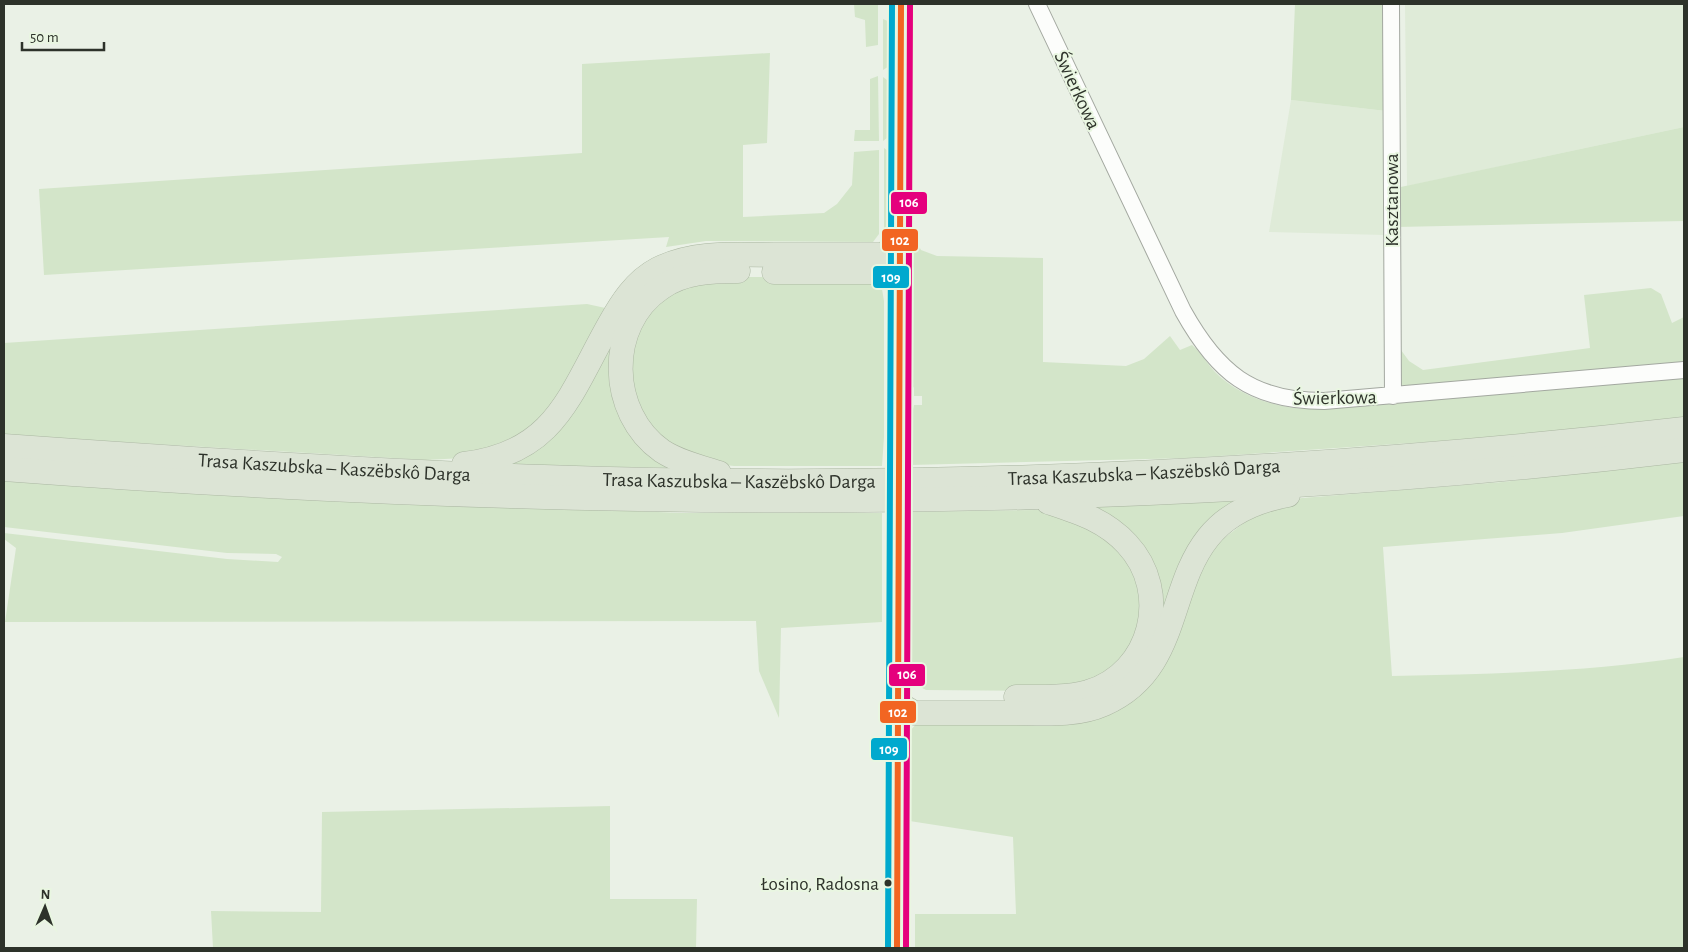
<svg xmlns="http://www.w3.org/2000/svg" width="1688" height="952" font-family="'Alegreya Sans',sans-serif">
	<rect width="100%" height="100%" fill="#eaf1e6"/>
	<path fill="#dfebd8" d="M1411 4H1684V127L1407 186 1405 5Z
		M1291 100 1386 111 1384 235 1269 232Z"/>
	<path fill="#d3e5c9" d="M854 4H878V45L866 47 865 20 855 17Z
		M1295 4H1386V111L1291 100Z
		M883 19 890 22 891 65 883 70Z
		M770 53 767 143 743 145V217L824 213 837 204 852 185 854 152 879 150V234L873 242 706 241 666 247 669 237 44 275 39 189 582 153V64Z
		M878 76 879 141H854L855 130H870V79Z
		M883 77 891 83V135L883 141Z
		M1684 127V221L1397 227 1396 188Z
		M884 148 891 153V230L887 240 875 248 884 236Z
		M910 241H916L921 250 937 256 1043 258V362L1126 366 1144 359 1170 336 1180 350 1192 345C1202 353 1207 364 1215 372 1239 396 1273 407 1306 409L1684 376V420L1576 432 1189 458 910 465 913 436 910 422 914 405H922V396H914V388L910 382Z
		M717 261H867V267C833 266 799 266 765 266 734 266 703 263 674 274 627 292 607 343 616 390 622 423 647 454 678 466L677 468 503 465 533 447 556 427 627 305 645 286 667 272 679 267Z
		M736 277H823L875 283 882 289 884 301V437L882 466H734L716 464 669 447 634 405 630 341 668 291Z
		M1651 288 1661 294 1672 323 1684 317V362L1404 387 1401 384 1398 346 1409 361 1423 370 1590 348 1584 295Z
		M587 304 610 309 541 426 463 458 426 460 4 435V343Z
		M1684 461V516L1562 533 1383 547 1392 676C1490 674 1587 672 1684 657V948H915V914H1016L1013 837 903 820 909 732 918 722 1092 715 1202 555 1270 503 1302 498 1503 482Z
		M4 477 467 504 682 513H882V622L781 628 779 718 759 671 756 621 5 622 16 548 4 539V533L227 559 278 562 282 557 276 554 227 553 4 527Z
		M1244 498 1155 647 1091 701 1054 702 1096 696 1159 603 1090 506Z
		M1037 510 1058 512 1106 532 1142 585 1140 637 1102 678 1037 691 926 690 915 684 909 673V551L911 550 912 519 910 518V512Z
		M610 806V899H697L696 948H213L211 911 321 912 322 812Z"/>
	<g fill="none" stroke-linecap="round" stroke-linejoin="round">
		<g stroke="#a3a8a0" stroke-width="18">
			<path id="minor" d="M1037 4 1183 311C1217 372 1251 401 1324 401L1684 370
				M1391 4 1393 396"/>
		</g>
		<g stroke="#abb7a2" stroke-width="22">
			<path id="major" d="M899 437 901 4
				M897 948 900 540"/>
		</g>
		<g stroke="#abb7a2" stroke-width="25">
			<g id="highway">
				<path d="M774 272H884L901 265"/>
				<path id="s1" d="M4 446C184 459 364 471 544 477 925 490 1306 472 1684 429"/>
				<path d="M464 464C555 453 569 396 609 325 621 303 635 281 658 269 696 250 740 255 782 255 816 255 850 255 884 255L901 265"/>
				<path d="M4 469C562 511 1127 517 1684 450"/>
				<path d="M719 473C700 467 679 462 662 451 608 413 606 325 661 288 683 272 712 271 738 271"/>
				<path d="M1016 697C1040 697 1065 698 1088 692 1152 673 1172 592 1127 544 1105 520 1078 512 1048 502"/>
				<path d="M899 704 914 713C946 713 978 713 1010 713 1040 713 1075 717 1104 704 1209 658 1143 521 1288 495"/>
			</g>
		</g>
		<use href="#minor" stroke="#fcfdfb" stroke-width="16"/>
		<use href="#major" stroke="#e8eee3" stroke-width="21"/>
		<use href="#highway" stroke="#dce4d5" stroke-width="24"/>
		<g stroke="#abb7a2" stroke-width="22" stroke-linecap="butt">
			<path id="major-bridge" d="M899 437 900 540"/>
		</g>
		<use href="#major-bridge" stroke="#e8eee3" stroke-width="21"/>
		<g stroke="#e9f6e1" stroke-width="10">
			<path id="bus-1" d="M897 948 901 4"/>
		</g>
		<g stroke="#e9f6e1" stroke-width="10">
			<path id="bus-2" d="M906 948 910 4"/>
		</g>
		<g stroke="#e9f6e1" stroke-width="10">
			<path id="bus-3" d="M888 948 892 4"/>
		</g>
		<use href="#bus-1" stroke="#f26522" stroke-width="6"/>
		<use href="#bus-2" stroke="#e5007d" stroke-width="6"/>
		<use href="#bus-3" stroke="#00a9ce" stroke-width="6"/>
	</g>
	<circle fill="#2d322a" stroke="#e9f6e1" stroke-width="2" cx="888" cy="883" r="4.5"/>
	<g text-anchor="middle" stroke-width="4" stroke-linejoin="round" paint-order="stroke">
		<g font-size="19" fill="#2d322a" stroke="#e9f6e1" text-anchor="end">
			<text x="879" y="890">Łosino, Radosna</text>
		</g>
		<g font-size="20" fill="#2d322a" stroke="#e9f6e1">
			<text transform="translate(1078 90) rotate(65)" y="7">Świerkowa</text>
			<text transform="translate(1391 200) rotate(-90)" y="7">Kasztanowa</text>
			<text transform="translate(1335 397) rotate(-1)" y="7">Świerkowa</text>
			<text dy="7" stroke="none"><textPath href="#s1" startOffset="331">Trasa Kaszubska – Kaszëbskô Darga</textPath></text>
			<text dy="7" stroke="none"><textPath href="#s1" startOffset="1141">Trasa Kaszubska – Kaszëbskô Darga</textPath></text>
			<text dy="7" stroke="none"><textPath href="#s1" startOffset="736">Trasa Kaszubska – Kaszëbskô Darga</textPath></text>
		</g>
	</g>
	<g stroke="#e9f6e1" stroke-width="2">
		<rect x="890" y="191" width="38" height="24" rx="5" fill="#e5007d"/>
		<rect x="881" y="228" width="38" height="24" rx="5" fill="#f26522"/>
		<rect x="872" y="265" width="38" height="24" rx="5" fill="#00a9ce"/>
		<rect x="888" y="663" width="38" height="24" rx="5" fill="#e5007d"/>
		<rect x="879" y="700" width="38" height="24" rx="5" fill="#f26522"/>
		<rect x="870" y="737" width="38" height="24" rx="5" fill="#00a9ce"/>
	</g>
	<g font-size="14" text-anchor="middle" font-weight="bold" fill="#fff">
		<text x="909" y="207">106</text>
		<text x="900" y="245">102</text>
		<text x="891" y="282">109</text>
		<text x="907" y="679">106</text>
		<text x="898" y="717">102</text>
		<text x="889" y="754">109</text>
	</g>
	<rect width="1688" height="952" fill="none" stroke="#2d322a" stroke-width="10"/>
	<g transform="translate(45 907) rotate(2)" stroke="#e9f6e1" stroke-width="4" paint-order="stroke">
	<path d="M0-4L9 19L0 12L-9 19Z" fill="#2d322a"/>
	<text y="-8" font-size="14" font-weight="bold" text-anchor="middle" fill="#2d322a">N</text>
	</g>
	<path d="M22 42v8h82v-8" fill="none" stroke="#2d322a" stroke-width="2.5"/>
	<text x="30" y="42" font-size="15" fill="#2d322a" stroke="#e9f6e1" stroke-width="4" paint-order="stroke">50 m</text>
</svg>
